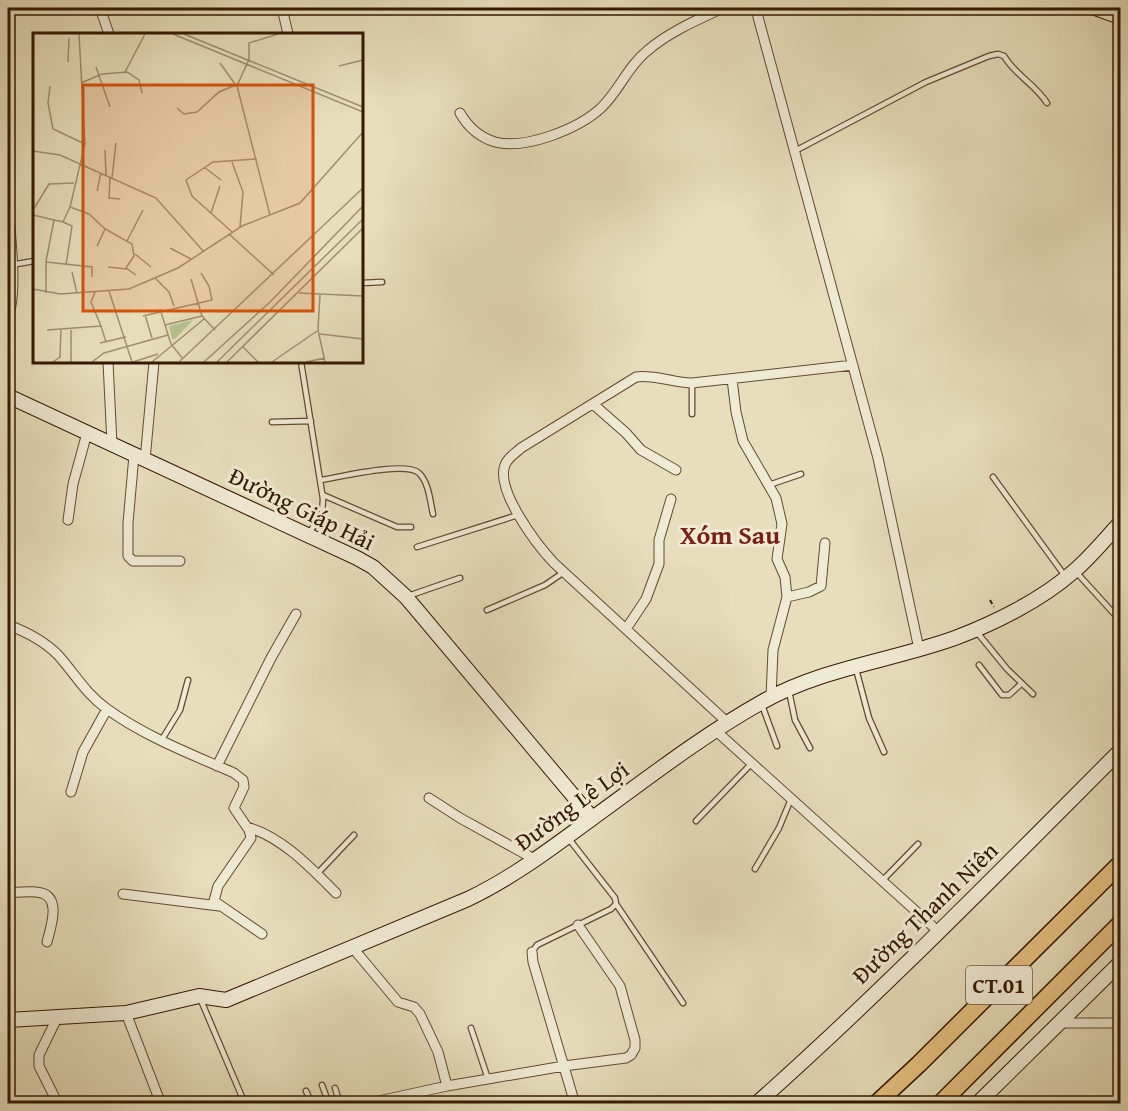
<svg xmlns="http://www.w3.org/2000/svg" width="1128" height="1111" font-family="'Gentium Book Plus',serif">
	<rect width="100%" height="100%" fill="#e7debc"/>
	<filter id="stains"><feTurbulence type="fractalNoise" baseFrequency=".00333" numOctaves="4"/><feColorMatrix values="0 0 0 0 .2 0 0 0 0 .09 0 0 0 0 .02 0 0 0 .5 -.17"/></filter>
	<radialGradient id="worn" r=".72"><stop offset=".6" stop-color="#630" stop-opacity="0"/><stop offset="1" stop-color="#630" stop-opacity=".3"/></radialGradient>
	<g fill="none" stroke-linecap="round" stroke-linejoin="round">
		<g stroke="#624a30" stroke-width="7">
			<path id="lane" d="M795 151 926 82 989 56 998 54 1004 56C1015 75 1035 84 1047 103
				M11 265 34 261
				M362 283 382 282
				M301 362 323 499 322 514 309 533
				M692 383V414
				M272 422 311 421
				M993 477 1065 576
				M321 480C340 477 406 461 419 473 429 483 430 501 433 514
				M769 485 801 474
				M323 495 397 527H411
				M417 547 518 515
				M1077 573 1117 617
				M408 596 460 578
				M487 610 545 585 564 572
				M976 631 1007 669 1033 694
				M979 665 1002 695H1009L1021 684
				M856 669 869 718 884 752
				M789 691 795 720 810 748
				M762 705 777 746
				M161 741 180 710 188 680
				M696 821 752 763
				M569 839 615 898 616 904 683 1003
				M755 869 779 828 791 799
				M317 874 354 835
				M882 881 918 844
				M532 952 537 945 611 909 616 904
				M200 998 245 1104
				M471 1028 488 1079
				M322 1085 329 1104
				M335 1088 340 1104
				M306 1091 312 1104"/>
		</g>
		<g stroke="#624a30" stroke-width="11">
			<path id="street" d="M100 8 109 34
				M282 8 288 34
				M757 8 758 17 878 458 919 649
				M460 113C468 127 479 137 495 142 525 150 578 129 601 108 619 91 628 66 647 51 669 32 697 20 723 8
				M8 204C10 233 18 291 8 317
				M108 362 112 444
				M732 379 736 412 743 441 776 498 782 524 777 559 785 577 787 597 773 650 771 697
				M593 404 626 433 641 450 676 470
				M134 455 128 523V556L133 561H180
				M145 460 154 362
				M68 520 73 484 87 433
				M787 597 809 592 821 586 825 543
				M8 625C27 632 43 640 58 655 75 674 85 693 107 709 146 737 191 754 234 773L243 780 244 787 234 808 249 830 251 838 218 886 214 901 262 934
				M626 629 646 599 659 564V540L671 499
				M728 723 554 563C537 545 495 490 505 465 508 457 516 453 521 448L636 377C653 374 674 383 692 383L853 365
				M715 730 939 932
				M217 766 271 658 296 614
				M71 792 83 752 107 709
				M429 798 460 818 536 860
				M247 827C282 837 310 867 336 893
				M8 892C17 893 27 891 36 892 63 894 51 926 47 942
				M123 894 219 906
				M352 947 398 1002 414 1007 420 1014 438 1052 447 1086
				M532 952 533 962 575 1104
				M126 1013 161 1104
				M1061 1023H1120
				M58 1104 39 1066V1055L58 1016
				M365 1104 447 1086 564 1066 626 1058 631 1055 635 1048V1040L620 986 578 925"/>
		</g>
		<g stroke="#351802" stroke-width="16">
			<path id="secondary" d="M1095 8 1120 17
				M8 396 357 558 373 567 406 597 592 818
				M8 1020 126 1013 199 996 226 1000 468 899C514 877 553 847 594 817 648 778 703 735 762 702 822 668 891 661 955 638 995 623 1041 600 1073 572 1090 558 1105 539 1120 523
				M756 1104C883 991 1001 870 1120 751
				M977 1104 1120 963"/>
		</g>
		<g stroke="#351802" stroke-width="19">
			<path id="highway" d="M876 1104 919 1064 1120 864
				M940 1104 1120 924"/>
		</g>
		<path stroke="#351802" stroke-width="2" stroke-dasharray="4.5 3" stroke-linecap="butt" d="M990 600 994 607"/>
		<use href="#lane" stroke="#efead3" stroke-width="4.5"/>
		<use href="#street" stroke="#efead3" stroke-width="9"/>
		<use href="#secondary" stroke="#efead3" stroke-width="14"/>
		<use href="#highway" stroke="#e4bf7e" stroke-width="16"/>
	</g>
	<g text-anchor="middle" stroke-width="6" stroke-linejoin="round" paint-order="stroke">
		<rect fill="#efead3" stroke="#6d5741" stroke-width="1.5" x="966" y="966" width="66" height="38" rx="4.5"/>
		<g font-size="22" font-weight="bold" fill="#351802">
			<text x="999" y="993">CT.01</text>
		</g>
		<g font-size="24" fill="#351802" stroke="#efead3">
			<text transform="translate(302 509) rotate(26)" y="8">Đường Giáp Hải</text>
			<text transform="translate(572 806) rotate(-36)" y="8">Đường Lê Lợi</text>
			<text transform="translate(925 913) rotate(-44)" y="8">Đường Thanh Niên</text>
		</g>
		<g font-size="26" font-weight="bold" fill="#7a1f14" stroke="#efead3">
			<text x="730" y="544">Xóm Sau</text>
		</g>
	</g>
	<g transform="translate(33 33)">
		<rect width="330" height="330" fill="#e7debc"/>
		<path d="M160 287 142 306H139L136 293Z" fill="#b5c191"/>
		<path fill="none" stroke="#a08f72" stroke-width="1.5" d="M46 1 52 111 37 174 56 181 72 196 99 211 101 223 93 235 103 242M140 1 330 79M151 1 330 74M35 29 36 5M187 30 202 51M306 33 330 27M63 34 77 74M92 39 112 1M48 50 69 41 94 39 106 47 109 60M17 53 15 70 20 96 52 111M144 75 151 81 164 79 186 59 205 51M72 117 73 142M0 118 27 122 123 165 171 219M199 129 210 159 207 194M171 134 188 147M77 144 76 165 87 166M79 145 83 110M64 158 68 140M0 177 16 151 41 150M178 180 187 153M0 182 21 187M237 182 204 53 216 26V10L245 1M30 189 39 193 33 232M199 199 159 163 153 147 180 129 224 126M196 201 241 242M94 208 110 177M64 213 72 196M137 215 158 226M102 221 118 234M13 229 59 234V244M75 234 94 236M39 239 44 260M122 245 136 259 141 273M158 246 169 283 182 297M0 256 27 261 96 256 145 235 209 193 267 170 330 99M76 258 99 329M62 259 58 269 68 293M13 260V228L21 187 30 189 37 174M266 260 330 263M287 261 285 297 292 329M127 276 138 311 150 326M112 282 119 305M110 283 179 267 176 253 168 240M132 292 169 283M14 297 68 293 73 309M38 297V329M287 301 330 306M67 310 93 304M210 314 225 329M20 329 27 324 28 296M59 329 71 320 135 302M100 329 125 321M119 329 171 286M146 329 330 155M171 329 237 269 330 173M184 329 330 186M194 329 330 195M239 329 284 298M273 329 292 325"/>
		<path fill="#d6520b" fill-opacity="0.15" stroke="#d6520b" stroke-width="3" d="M50 52H280V278H50Z"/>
		<rect width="330" height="330" fill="none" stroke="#351802" stroke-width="3"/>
	</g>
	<rect width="1128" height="1111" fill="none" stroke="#e7debc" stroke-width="30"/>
	<rect x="9" y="9" width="1110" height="1093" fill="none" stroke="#351802" stroke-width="3"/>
	<rect x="15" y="15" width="1098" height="1081" fill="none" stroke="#351802" stroke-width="1.5"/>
	<rect width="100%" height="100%" filter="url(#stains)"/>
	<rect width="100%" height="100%" fill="url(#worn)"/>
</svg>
